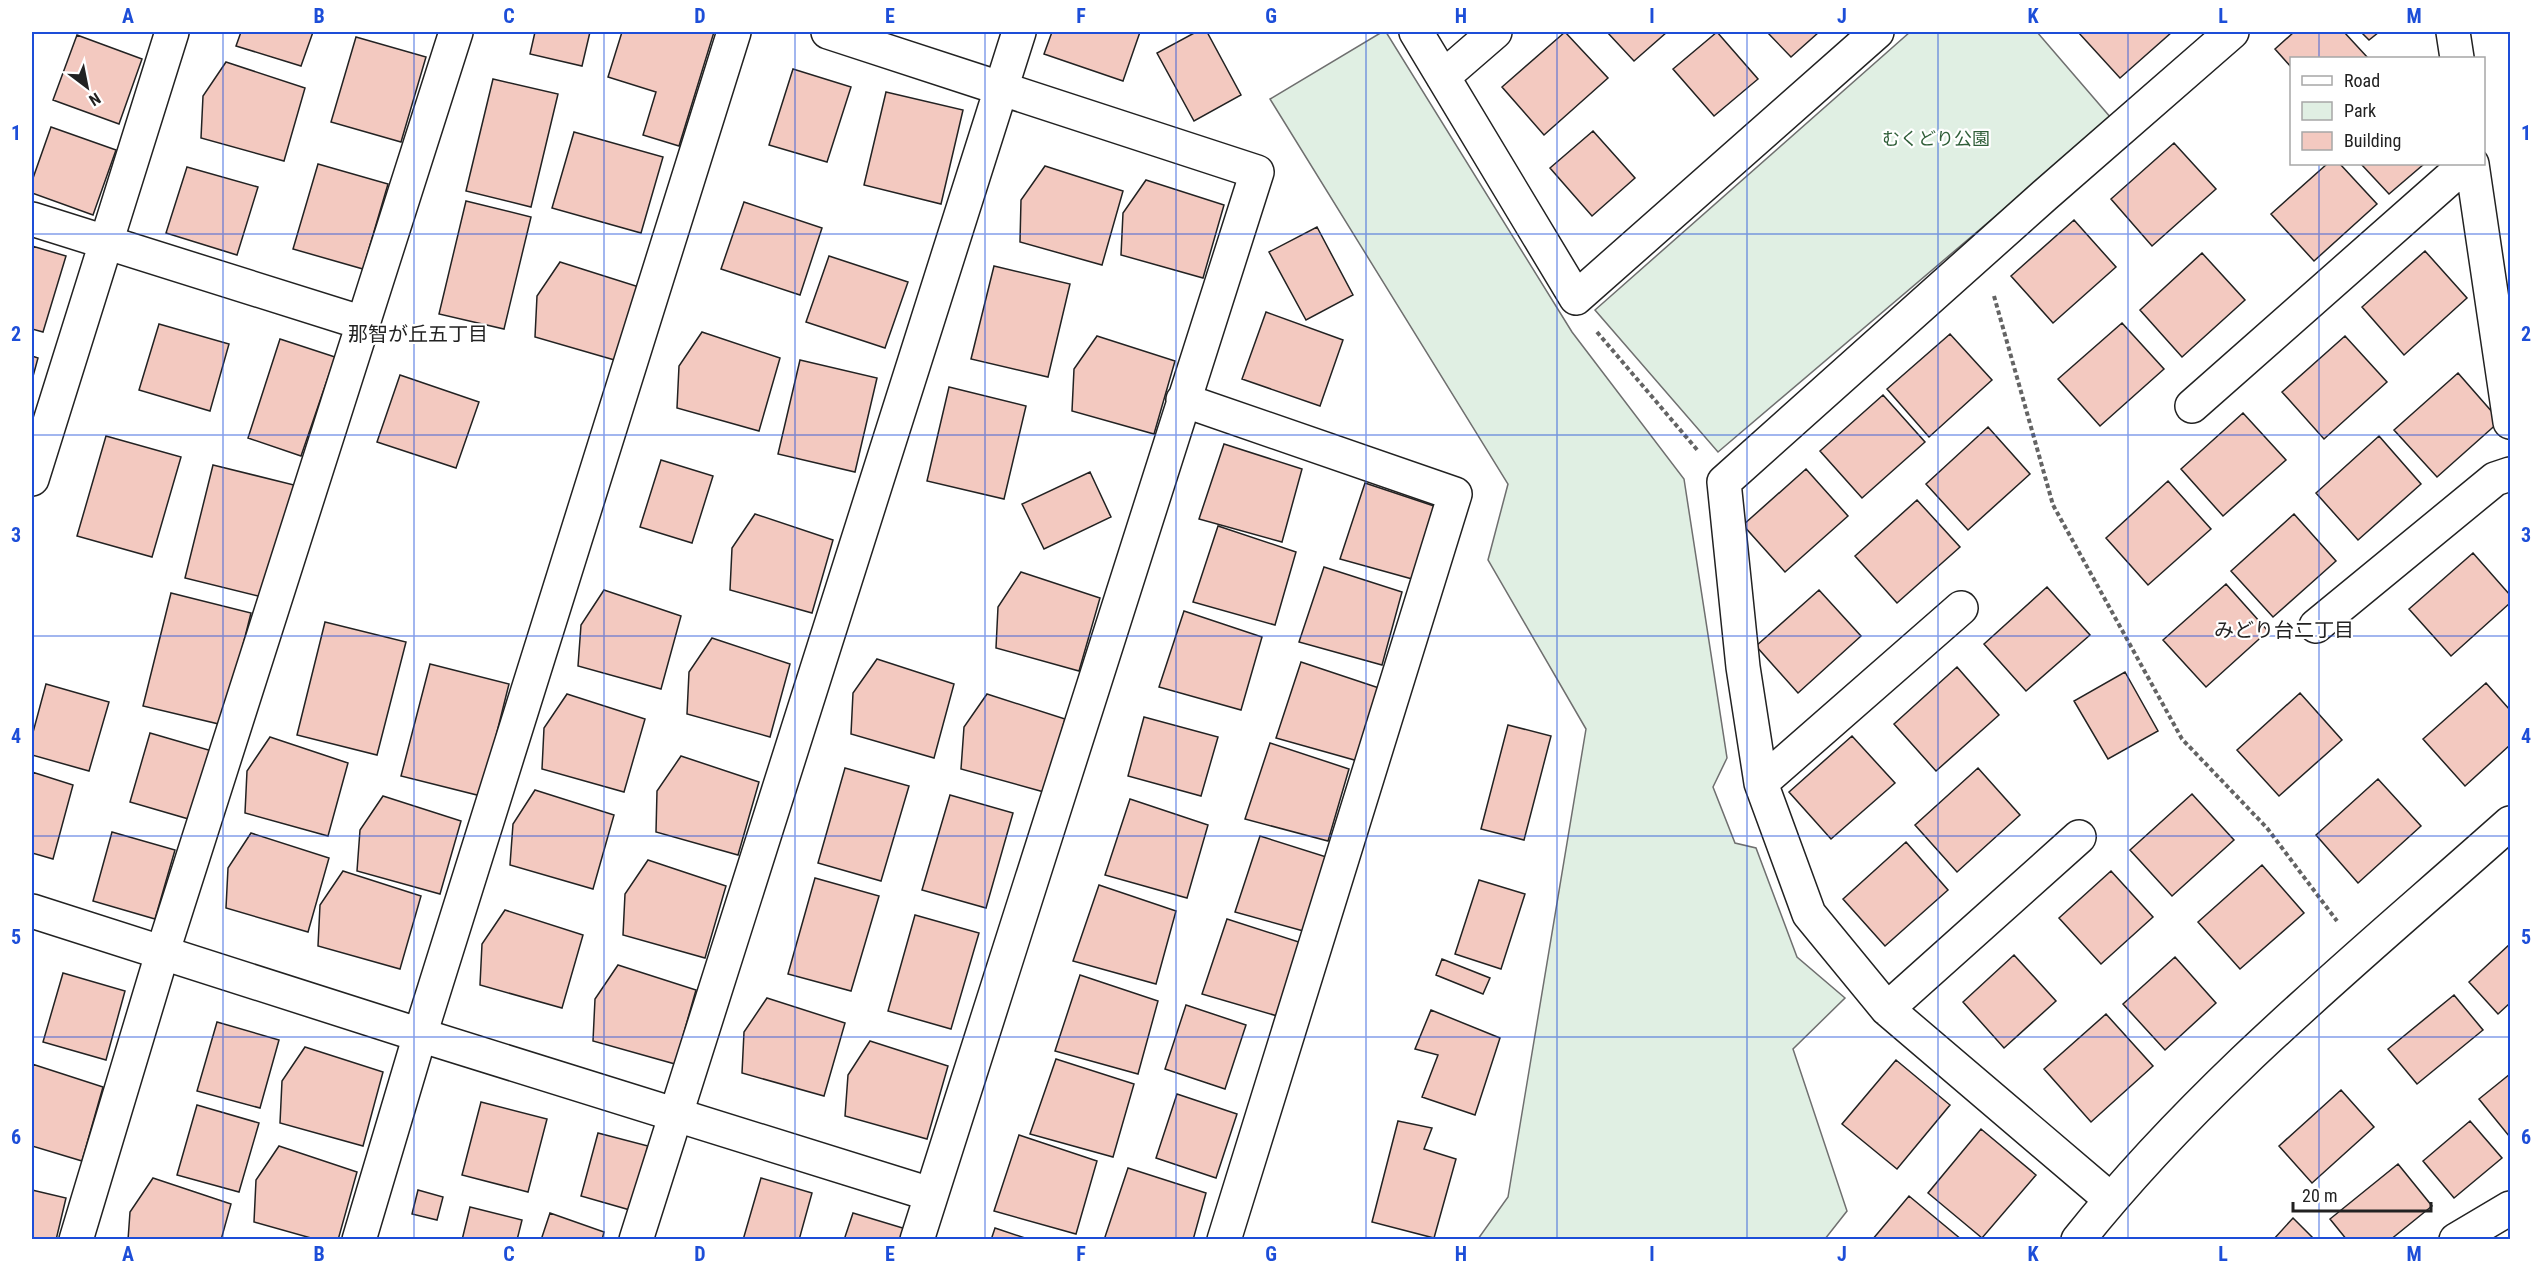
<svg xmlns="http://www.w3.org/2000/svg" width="2542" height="1271" font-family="'Roboto Condensed','Noto Sans JP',sans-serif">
	<rect width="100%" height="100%" fill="#fff"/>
	<path fill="#e0efe3" stroke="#6f6f6f" stroke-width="1.5" d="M1382 32H1386L1572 332 1684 479 1727 758 1713 787 1735 843 1756 848 1797 957 1845 998 1793 1049 1847 1211 1825 1239H1478L1508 1197 1586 729 1488 560 1508 484 1270 99Z
		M1910 32H2037L2111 118 1718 452 1595 310Z"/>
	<path fill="#f3c9c0" stroke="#222" stroke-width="1.5" d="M241 32H313L301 66 236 46Z
		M535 32H590L582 66 530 54Z
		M622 32H714L679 146 643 135 656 92 608 77Z
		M1052 32H1140L1123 81 1044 54Z
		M1196 32H1207L1241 95 1194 121 1157 53Z
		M1565 32 1608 78 1544 135 1502 87Z
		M1607 32H1667L1634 61Z
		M1717 32 1758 79 1714 116 1673 69Z
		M1767 32H1819L1791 57Z
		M2078 32H2172L2120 78Z
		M2294 32H2344L2368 58H2292V68L2275 49Z
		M2361 32H2379L2369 40Z
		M77 35 142 59 119 124 53 100Z
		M356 37 426 57 401 142 331 122Z
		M226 62 305 88 284 161 201 138 203 96Z
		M793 69 851 87 827 162 769 145Z
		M493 79 558 94 531 207 466 191Z
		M886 92 963 110 941 204 864 185Z
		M51 127 116 150 93 215 32 193V181Z
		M1593 131 1635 178 1592 216 1550 168Z
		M574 132 663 157 641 233 552 208Z
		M2174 143 2216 189 2152 246 2111 199Z
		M318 164 388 184 363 269 293 249Z
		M2327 164H2340L2377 204 2314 261 2271 214Z
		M2361 164H2424L2389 194Z
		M1045 166 1123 191 1102 265 1020 242 1021 200Z
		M187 167 258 187 237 255 166 233Z
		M1146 180 1224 205 1203 278 1121 255 1123 213Z
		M466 201 531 217 504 329 439 314Z
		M744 202 822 228 800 295 721 269Z
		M2074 220 2116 267 2053 323 2011 276Z
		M1317 227 1353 295 1306 320 1269 252Z
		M32 246 66 256 43 332 32 329Z
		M2425 251 2467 298 2404 355 2362 307Z
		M2202 253 2245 300 2182 357 2140 310Z
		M829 256 908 282 885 348 806 322Z
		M560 262 639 287 618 361 535 337 537 296Z
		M994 266 1070 284 1048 377 971 359Z
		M1266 312 1343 340 1320 406 1242 379Z
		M2122 323 2164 369 2100 426 2058 379Z
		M159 324 229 344 210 411 139 390Z
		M702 332 780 358 759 431 677 408 679 366Z
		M1950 334 1992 380 1929 437 1887 389Z
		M1097 336 1175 361 1154 434 1072 411 1074 369Z
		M2345 336 2387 382 2324 439 2282 392Z
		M280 339 335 357 301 456 248 438Z
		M32 356 38 358 32 380Z
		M800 360 877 378 855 472 778 454Z
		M2458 373 2500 421 2437 477 2394 430Z
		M400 375 479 402 456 468 377 442Z
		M949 387 1026 406 1004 499 927 481Z
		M1883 395 1925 442 1862 498 1820 451Z
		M2243 413 2286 460 2223 516 2181 469Z
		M1988 427 2030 474 1968 530 1926 484Z
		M106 436 181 457 152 557 77 536Z
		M2379 436 2421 484 2358 540 2316 493Z
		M1224 444 1302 469 1282 542 1199 519Z
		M661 460 713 476 692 543 640 527Z
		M213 465 294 485 266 598 185 578Z
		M1806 469 1848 516 1785 572 1743 525Z
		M1090 472 1111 517 1044 549 1022 504Z
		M2168 481 2211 529 2148 585 2106 538Z
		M1365 483 1443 509 1423 582 1340 559Z
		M1917 500 1960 547 1897 603 1855 556Z
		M755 514 833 540 812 613 730 590 732 548Z
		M2294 514 2336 561 2273 617 2231 571Z
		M1218 526 1296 552 1275 625 1193 602Z
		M2473 553 2510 595V603L2451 656 2409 609Z
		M1324 567 1402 592 1382 665 1299 642Z
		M1021 572 1100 598 1079 671 996 648 998 607Z
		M2226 584 2268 631 2206 687 2163 640Z
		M2047 587 2090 635 2026 691 1984 644Z
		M604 590 681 616 661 689 578 666 581 625Z
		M1819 590 1861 636 1798 693 1756 646Z
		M171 593 251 613 223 725 143 706Z
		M1184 611 1262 637 1241 710 1159 687Z
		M325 622 406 642 377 755 297 735Z
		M712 638 790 664 770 737 687 714 689 672Z
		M877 659 954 684 934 758 851 734 853 693Z
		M1301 662 1379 688 1358 761 1276 738Z
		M430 664 509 684 481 796 401 776Z
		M1957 667 1999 715 1936 771 1894 724Z
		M2125 672 2158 731 2108 759 2074 701Z
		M2486 683 2510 710V745L2465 786 2423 739Z
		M46 684 109 702 89 771 32 755V736Z
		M2300 693 2342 740 2279 796 2237 750Z
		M567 694 645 719 624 792 542 769 544 728Z
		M987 694 1065 719 1044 792 961 769 964 727Z
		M1144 717 1218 737 1201 796 1128 776Z
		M1508 725 1551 736 1524 840 1481 829Z
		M150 733 212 751 192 820 130 802Z
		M1852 736 1895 783 1831 839 1789 792Z
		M270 737 348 763 328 836 245 813 247 771Z
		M1270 743 1349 769 1328 841 1245 819Z
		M681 756 759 782 738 855 656 832 657 791Z
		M845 768 909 786 881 881 818 863Z
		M1978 768 2020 815 1957 872 1915 825Z
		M32 772 73 785 53 859 32 853Z
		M2378 779 2421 826 2358 883 2316 835Z
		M535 790 614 815 593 889 510 865 513 824Z
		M2192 794 2234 840 2172 896 2130 850Z
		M950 795 1013 813 986 908 922 890Z
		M383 796 461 821 440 894 357 871 360 830Z
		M1130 799 1208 825 1187 898 1105 875Z
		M112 832 175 850 155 919 93 901Z
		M251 833 329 858 308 932 226 908 228 868Z
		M1260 836 1339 861 1318 935 1235 912Z
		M1906 842 1948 890 1885 946 1843 899Z
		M648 860 726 886 705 958 623 935 625 894Z
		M2262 865 2304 913 2240 969 2198 922Z
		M343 871 421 896 400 969 318 946 320 905Z
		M2111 871 2153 917 2101 964 2059 918Z
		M815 878 879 896 851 991 788 974Z
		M1479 880 1525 894 1501 969 1455 954Z
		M1099 885 1176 911 1156 984 1073 961Z
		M505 910 583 935 562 1008 480 985 482 944Z
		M915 915 979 933 951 1029 888 1011Z
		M1227 919 1305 944 1284 1018 1202 994Z
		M2510 944V1003L2498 1014 2469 982Z
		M2014 955 2056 1001 2004 1048 1963 1002Z
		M2175 957 2216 1003 2165 1050 2123 1004Z
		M1442 959 1490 978 1483 994 1436 975Z
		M618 965 696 990 675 1064 593 1041 595 999Z
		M63 973 125 991 106 1060 43 1042Z
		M1080 975 1158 1001 1138 1074 1055 1051Z
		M2454 995 2483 1030 2417 1084 2388 1049Z
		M767 998 845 1023 824 1096 742 1073 744 1032Z
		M1186 1005 1246 1025 1225 1089 1165 1069Z
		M1431 1010 1500 1038 1475 1115 1422 1097 1438 1055 1415 1049Z
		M2106 1014 2153 1066 2091 1122 2044 1069Z
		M217 1022 279 1040 260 1108 197 1091Z
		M870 1041 948 1066 927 1139 845 1116 848 1075Z
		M305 1047 383 1072 363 1146 280 1123 282 1081Z
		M1056 1059 1134 1084 1113 1157 1030 1134Z
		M1896 1060 1950 1105 1897 1169 1842 1124Z
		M32 1064 103 1087 82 1161 32 1146Z
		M2510 1074V1135L2509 1136 2479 1099Z
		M2341 1090 2374 1127 2312 1183 2279 1146Z
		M1177 1094 1237 1114 1216 1178 1156 1158Z
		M481 1102 547 1119 528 1192 462 1175Z
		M197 1105 259 1123 239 1192 177 1175Z
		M1398 1121 1432 1128 1424 1149 1456 1159 1434 1238 1372 1222Z
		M2470 1121 2502 1158 2454 1198 2423 1161Z
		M1981 1129 2036 1175 1982 1238 1928 1193Z
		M598 1133 648 1146 630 1210 581 1196Z
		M1019 1135 1097 1161 1076 1234 994 1211Z
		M279 1146 357 1172 338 1240H318L254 1222 256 1180Z
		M2398 1164 2432 1206 2390 1240H2347L2330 1219Z
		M1128 1168 1206 1193 1193 1240H1104Z
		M153 1178 231 1204 221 1240H128L130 1212Z
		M761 1178 812 1193 799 1240H743Z
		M32 1190 66 1198 56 1240H32Z
		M418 1190 443 1197 437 1220 412 1214Z
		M1909 1196 1962 1240H1872Z
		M470 1207 522 1220 517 1240H462Z
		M550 1213 604 1232 602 1240H541Z
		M853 1213 906 1229 902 1240H844Z
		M2293 1218 2315 1240H2273Z
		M995 1228 1031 1240H991Z"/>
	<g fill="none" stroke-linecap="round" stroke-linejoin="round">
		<g stroke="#222" stroke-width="36">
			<path id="street" d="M828 32 1257 172 917 1240
				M1416 32 1576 298 1877 32
				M2453 32 2457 58
				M1443 77 1495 32
				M2472 164 2510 422
				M32 219 363 323
				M1183 400 1455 494 1224 1240
				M2192 406 2466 164
				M32 479 172 32
				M2316 626 2495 479 2510 474
				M1761 783 1961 608
				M1887 1009 2079 837
				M2110 1199 1887 1009 1809 914 1761 783 1743 667 1724 482 2045 195 2232 32
				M76 1240 162 954 456 32
				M359 1240 420 1035 734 32
				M636 1240 1019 32
				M2456 1240 2510 1208"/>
		</g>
		<g stroke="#222" stroke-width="36">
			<path id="secondary" d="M32 911 420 1035 930 1194
				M2078 1240C2203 1083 2361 956 2510 823"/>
		</g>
		<path stroke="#646464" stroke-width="4" stroke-dasharray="4.5 3" stroke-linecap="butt" d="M1994 296 2053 505 2182 739 2267 828 2337 921
			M1597 332 1699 452"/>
		<use href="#street" stroke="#fff" stroke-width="33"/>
		<use href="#secondary" stroke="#fff" stroke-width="33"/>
	</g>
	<path fill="none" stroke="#1d4ed8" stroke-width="1.5" stroke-opacity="0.55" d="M223 32V1240M414 32V1240M604 32V1240M795 32V1240M985 32V1240M1176 32V1240M1366 32V1240M1557 32V1240M1747 32V1240M1938 32V1240M2128 32V1240M2319 32V58M2319 164V1240M32 234H2510M32 435H2510M32 636H2510M32 836H2510M32 1037H2510"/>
	<g text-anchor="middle" stroke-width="4.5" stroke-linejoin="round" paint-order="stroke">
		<g font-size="18" fill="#2f5e38" stroke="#fff">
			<text x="1936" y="145">むくどり公園</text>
		</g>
		<g font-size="20" fill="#222" stroke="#fff">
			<text x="418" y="341">那智が丘五丁目</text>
			<text x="2284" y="637">みどり台二丁目</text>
		</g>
	</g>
	<rect width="2542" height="1271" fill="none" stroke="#ffffff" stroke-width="66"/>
	<rect x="2290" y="57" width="195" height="108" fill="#ffffff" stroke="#a7a7a7" stroke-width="1.5"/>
	<rect x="2302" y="76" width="30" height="9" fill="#ffffff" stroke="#a7a7a7" stroke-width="1.5"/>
	<text x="2344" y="87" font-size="18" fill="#222222">Road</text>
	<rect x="2302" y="102" width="30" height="18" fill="#e0efe3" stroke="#a7a7a7" stroke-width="1.5"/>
	<text x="2344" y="117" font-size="18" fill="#222222">Park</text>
	<rect x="2302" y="132" width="30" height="18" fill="#f3c9c0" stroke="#a7a7a7" stroke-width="1.5"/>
	<text x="2344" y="147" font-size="18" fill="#222222">Building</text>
	<g transform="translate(87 87) rotate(148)" stroke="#ffffff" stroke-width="4.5" paint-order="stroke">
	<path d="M0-4.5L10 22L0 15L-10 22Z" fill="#222222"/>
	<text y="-9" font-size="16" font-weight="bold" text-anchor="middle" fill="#222222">N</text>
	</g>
	<path d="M2293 1202v9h138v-9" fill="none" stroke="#222222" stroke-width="3"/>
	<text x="2302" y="1202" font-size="18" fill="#222222" stroke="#ffffff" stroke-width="4.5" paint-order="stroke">20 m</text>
	<rect x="33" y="33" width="2476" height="1205" fill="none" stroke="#1d4ed8" stroke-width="2"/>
	<g font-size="20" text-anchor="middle" font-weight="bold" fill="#1d4ed8">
		<text x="128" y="23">A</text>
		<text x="319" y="23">B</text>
		<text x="509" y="23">C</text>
		<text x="700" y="23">D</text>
		<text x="890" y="23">E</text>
		<text x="1081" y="23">F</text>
		<text x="1271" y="23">G</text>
		<text x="1461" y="23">H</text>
		<text x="1652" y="23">I</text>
		<text x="1842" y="23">J</text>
		<text x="2033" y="23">K</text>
		<text x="2223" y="23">L</text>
		<text x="2414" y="23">M</text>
		<text x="16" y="140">1</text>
		<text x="2526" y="140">1</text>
		<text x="16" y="341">2</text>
		<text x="2526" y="341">2</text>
		<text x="16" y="542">3</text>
		<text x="2526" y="542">3</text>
		<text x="16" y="743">4</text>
		<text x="2526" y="743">4</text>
		<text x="16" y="944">5</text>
		<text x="2526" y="944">5</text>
		<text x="16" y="1144">6</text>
		<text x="2526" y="1144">6</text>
		<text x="128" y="1261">A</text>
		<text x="319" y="1261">B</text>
		<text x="509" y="1261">C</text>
		<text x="700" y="1261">D</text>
		<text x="890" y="1261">E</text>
		<text x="1081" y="1261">F</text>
		<text x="1271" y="1261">G</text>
		<text x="1461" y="1261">H</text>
		<text x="1652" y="1261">I</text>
		<text x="1842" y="1261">J</text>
		<text x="2033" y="1261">K</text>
		<text x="2223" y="1261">L</text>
		<text x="2414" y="1261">M</text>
	</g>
</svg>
